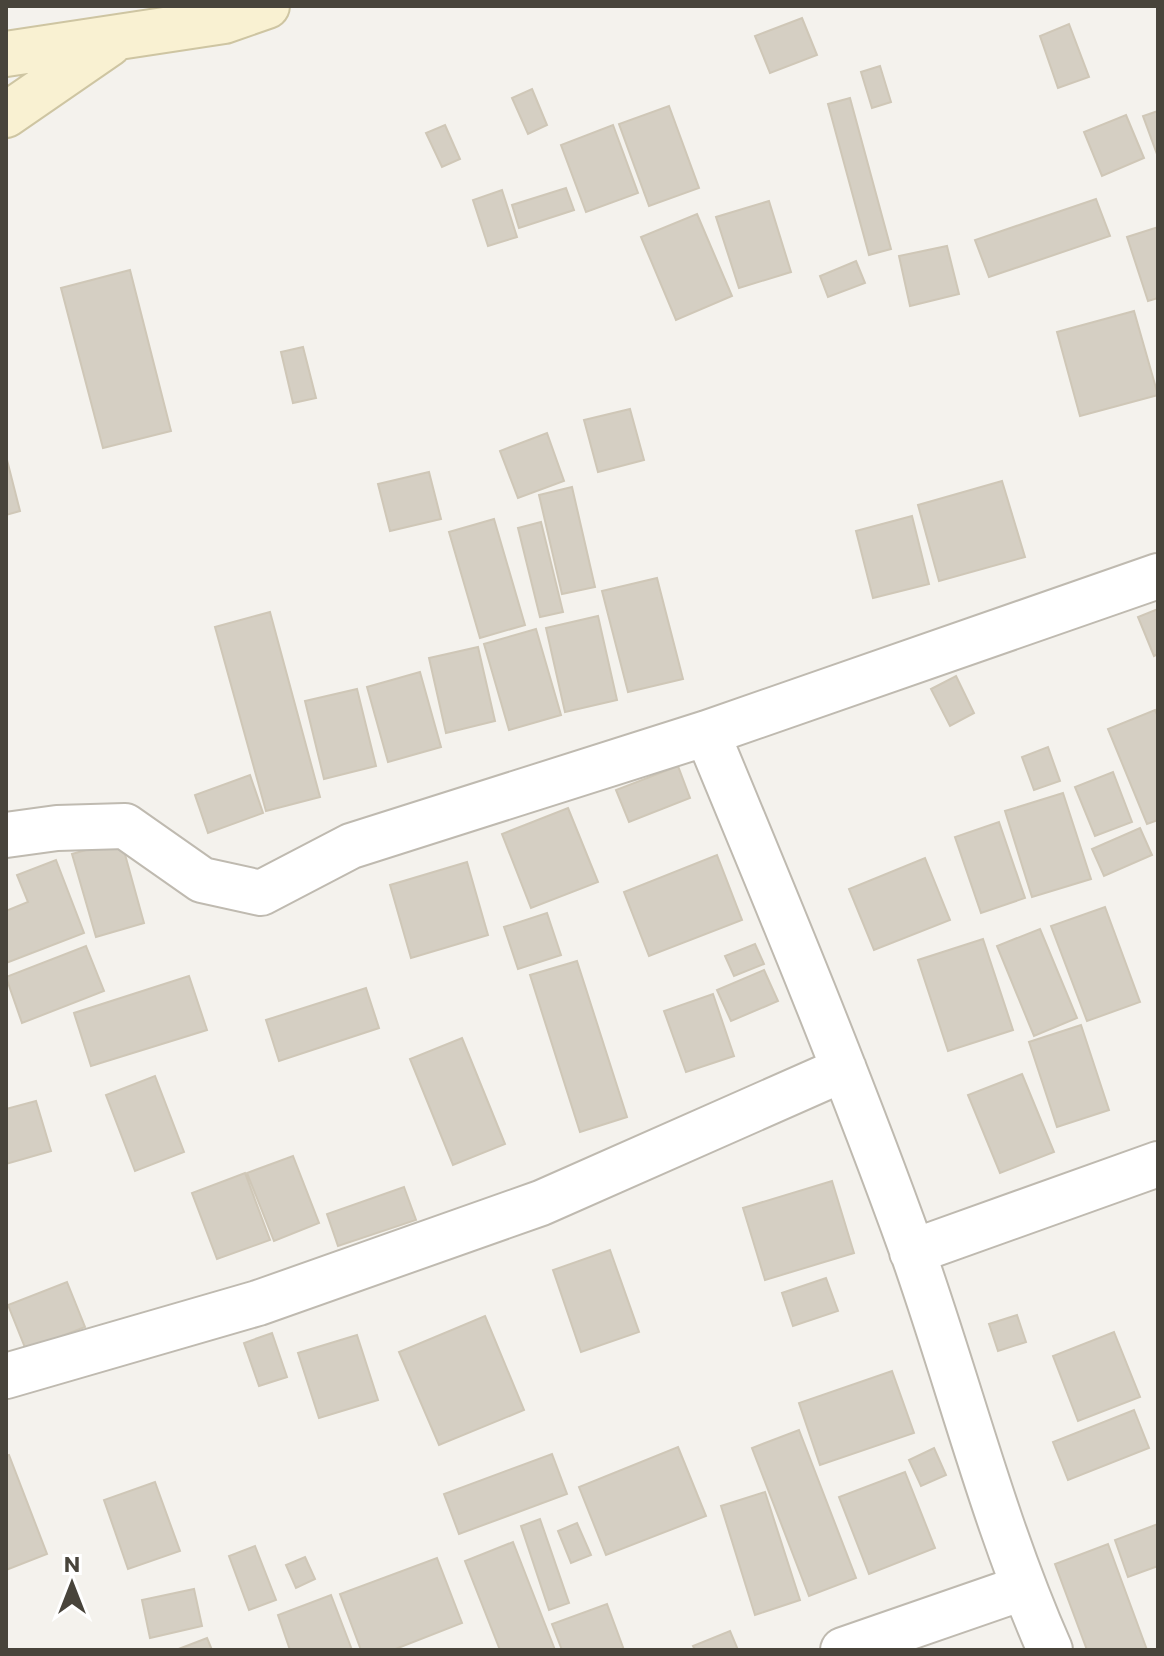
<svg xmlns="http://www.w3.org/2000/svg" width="1164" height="1656" font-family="Commissioner,sans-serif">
	<rect width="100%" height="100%" fill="#f4f2ed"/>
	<path fill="#d5cfc3" stroke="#cfc7b7" stroke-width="2" d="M802 18 817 55 770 73 755 36Z
		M1069 24 1089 77 1058 88 1040 36Z
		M880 66 891 102 872 108 861 72Z
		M532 89 547 125 528 134 512 98Z
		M850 98 891 249 869 255 828 104Z
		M669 106 699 188 649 206 619 124Z
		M1158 111V157L1143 116Z
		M1126 115 1144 158 1102 176 1084 132Z
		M445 125 460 159 442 167 426 133Z
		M613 125 638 193 586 212 561 145Z
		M566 188 574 210 519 228 512 205Z
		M502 190 517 237 488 246 473 200Z
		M1096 199 1110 236 989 277 975 240Z
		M769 201 791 272 739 288 716 217Z
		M697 214 732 296 676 320 641 237Z
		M1158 227V298L1148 301 1127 237Z
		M947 246 959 294 910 306 899 256Z
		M856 261 865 283 828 297 820 276Z
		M130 270 171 431 103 448 61 288Z
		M1134 311 1158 395 1080 416 1057 332Z
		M303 347 316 398 293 403 281 352Z
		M630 409 644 460 598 472 584 420Z
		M547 433 564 481 518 498 500 451Z
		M6 456 20 511 6 515Z
		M429 472 441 519 390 531 378 484Z
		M1002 481 1025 557 939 581 918 505Z
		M572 487 595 587 562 594 539 495Z
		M912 516 929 584 873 598 856 531Z
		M494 519 525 625 480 638 449 532Z
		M541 522 563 612 540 617 518 528Z
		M657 578 683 679 628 692 602 591Z
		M1158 609V654L1154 656 1138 617Z
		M270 612 320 797 266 811 215 627Z
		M598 616 617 700 565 712 546 628Z
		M536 629 561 715 509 730 484 644Z
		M478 647 495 721 446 733 429 658Z
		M420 672 441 747 388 762 367 687Z
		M956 676 974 713 950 726 931 689Z
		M357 689 376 766 324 779 305 701Z
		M1155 710 1158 717V820L1147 824 1108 729Z
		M1048 747 1060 781 1034 790 1022 757Z
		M678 766 690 798 629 822 616 790Z
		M1113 772 1132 822 1095 836 1075 787Z
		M250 775 263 813 208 833 195 795Z
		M1063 793 1091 879 1032 897 1005 811Z
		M568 808 598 882 531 908 502 834Z
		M999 822 1025 898 981 913 955 837Z
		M1140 828 1152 855 1104 876 1092 849Z
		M121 840 144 923 96 937 72 854Z
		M717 855 742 920 649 956 624 892Z
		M925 858 950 920 874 950 849 889Z
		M56 860 84 933 6 963V911L28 902 17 875Z
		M467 862 488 935 411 958 390 885Z
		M1105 907 1140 1002 1087 1021 1051 926Z
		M547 913 561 955 518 969 504 927Z
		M1040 929 1077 1018 1034 1036 997 946Z
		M983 939 1013 1030 948 1051 918 960Z
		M755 944 764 964 734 976 725 956Z
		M86 946 104 991 22 1023 6 977Z
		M577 961 627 1117 580 1132 530 975Z
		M764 970 778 1001 731 1021 717 990Z
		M189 976 207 1030 91 1066 74 1013Z
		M366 988 379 1028 279 1061 266 1020Z
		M713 994 734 1056 686 1072 664 1011Z
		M1081 1025 1109 1110 1057 1127 1029 1042Z
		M462 1038 505 1144 453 1165 410 1059Z
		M1022 1074 1054 1152 1000 1173 968 1095Z
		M155 1076 184 1152 135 1171 106 1095Z
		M36 1101 51 1151 6 1164V1109Z
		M293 1156 319 1223 274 1241 247 1173Z
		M245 1173 270 1240 217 1259 192 1193Z
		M832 1181 854 1253 765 1280 743 1208Z
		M404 1187 416 1220 338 1246 327 1214Z
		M610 1250 639 1332 581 1352 553 1270Z
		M826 1278 838 1311 793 1326 782 1293Z
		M67 1282 85 1327 26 1350 8 1305Z
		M1017 1315 1026 1342 998 1351 989 1324Z
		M485 1316 524 1410 439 1445 399 1352Z
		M1114 1332 1140 1397 1078 1421 1053 1356Z
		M272 1333 287 1377 259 1386 244 1343Z
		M357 1335 378 1400 319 1418 298 1353Z
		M892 1371 914 1433 820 1465 799 1403Z
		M1134 1410 1149 1448 1068 1480 1053 1442Z
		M799 1430 856 1578 809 1596 752 1448Z
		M678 1447 706 1516 606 1555 579 1487Z
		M934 1448 946 1475 921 1486 909 1460Z
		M552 1454 567 1494 459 1534 444 1494Z
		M9 1455 47 1554 6 1570V1456Z
		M905 1472 935 1548 869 1574 839 1497Z
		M155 1482 180 1551 128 1569 104 1500Z
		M765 1492 800 1600 755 1615 721 1506Z
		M540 1519 569 1603 549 1610 521 1526Z
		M577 1523 591 1555 571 1563 558 1531Z
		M1158 1524V1566L1128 1577 1115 1540Z
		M513 1542 555 1650H500L465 1561Z
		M1108 1544 1147 1650H1087L1055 1564Z
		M255 1546 276 1600 249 1610 229 1556Z
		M305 1557 315 1579 296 1588 286 1565Z
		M437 1558 462 1623 393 1650H361L340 1594Z
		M194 1589 202 1626 150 1638 142 1600Z
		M331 1595 352 1650H290L278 1615Z
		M607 1604 624 1650H562L552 1624Z
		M730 1631 738 1650H695L693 1646Z
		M207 1638 212 1650H176Z"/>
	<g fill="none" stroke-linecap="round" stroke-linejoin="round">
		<g stroke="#bfbab0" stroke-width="48">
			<path id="street" d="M707 733C778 904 849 1075 912 1250 959 1383 993 1521 1050 1650
				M6 835 57 828 125 826 202 880 261 893 351 846 707 733 1158 576
				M912 1252 1158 1164
				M6 1376 258 1303 541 1203 844 1069
				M843 1650 1022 1588"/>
		</g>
		<g stroke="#cec5a2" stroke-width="48">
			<path id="secondary" d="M6 54 224 21 267 6
				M6 115 109 44"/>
		</g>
		<use href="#street" stroke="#fff" stroke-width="44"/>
		<use href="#secondary" stroke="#f9f1d2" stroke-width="44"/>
	</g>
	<rect width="1164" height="1656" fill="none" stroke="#48443b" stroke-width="16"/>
	<g transform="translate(72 1584)" stroke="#ffffff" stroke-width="6" paint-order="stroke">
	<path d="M0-6L14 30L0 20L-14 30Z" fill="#48443b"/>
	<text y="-12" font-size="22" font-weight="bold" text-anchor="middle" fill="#48443b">N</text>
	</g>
</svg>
